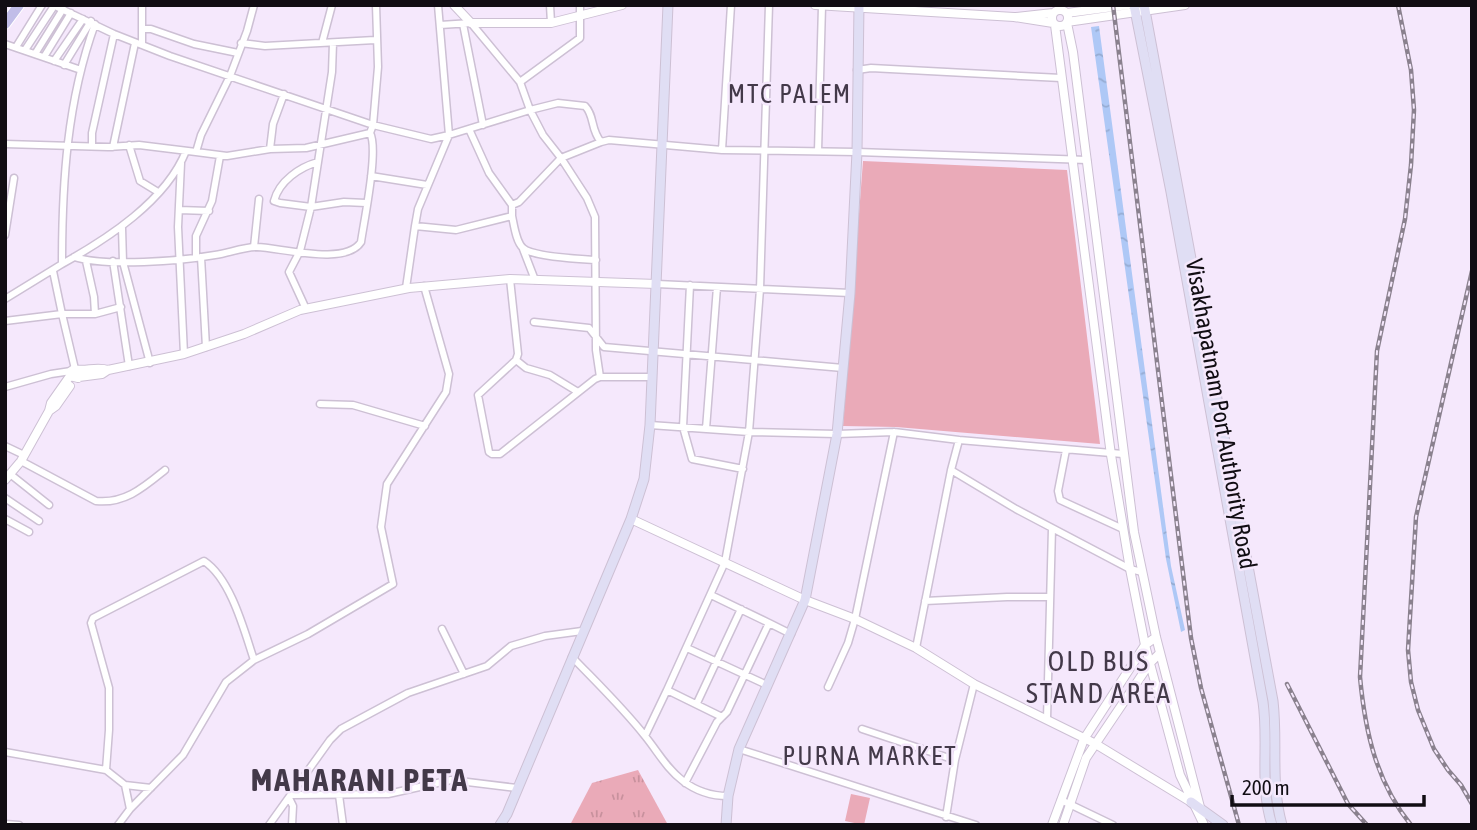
<svg xmlns="http://www.w3.org/2000/svg" width="1477" height="830" font-family="'Asap Condensed',sans-serif">
	<defs>
		<pattern id="park-tufts" width="24" height="20" patternUnits="userSpaceOnUse" patternTransform="scale(1.75)"><rect width="24" height="20" fill="#eaaab8"/><path d="M3 7l-1-3M5 7V3M7 7l1-3M15 17l-1-3M17 17v-4M19 17l1-3" fill="none" stroke="#c8919d"/></pattern>
		<pattern id="water-ripples" width="26" height="14" patternUnits="userSpaceOnUse" patternTransform="scale(1.75)"><rect width="26" height="14" fill="#aec8f6"/><path d="M2 4q2-2 4 0t4 0M15 11q2-2 4 0t4 0" fill="none" stroke="#95abd2"/></pattern>
	</defs>
	<rect width="100%" height="100%" fill="#f5e8fc"/>
	<path fill="url(#park-tufts)" d="M638 770 668 825H570L592 783Z"/>
	<path fill="#eaaab8" d="M863 161 1067 170 1100 444 896 427 843 426Z
		M851 794 870 798 864 825 845 821Z"/>
	<path fill="url(#water-ripples)" d="M1099 26 1171 566 1185 630 1181 632 1166 559 1091 27Z"/>
	<g fill="none" stroke-linecap="round" stroke-linejoin="round">
		<g stroke="#cdc0d4" stroke-width="9">
			<path id="minor" d="M53 5 114 34 170 56 373 125 378 67 376 5
				M254 5 247 31 230 76 201 135 196 152 227 156 270 149 306 148 370 133 373 125 431 139 449 135 530 110 543 135 561 158 601 142 609 140 722 150 857 152 1087 160
				M438 5 449 135 418 209 415 226 456 230 512 216V205
				M550 5 551 23
				M580 5V38L520 82 530 110 558 103 585 106C595 116 590 129 601 142
				M1058 5V10
				M463 24 483 125
				M440 25 471 23 520 82
				M143 29H151L194 44 238 53
				M241 43 265 46 375 40
				M322 43 332 5
				M333 43 332 72 311 207 344 202 366 203
				M5 44 81 70
				M142 45V5
				M16 47 42 5
				M25 50 54 6
				M35 54 63 9
				M44 57 71 13
				M54 61 83 19
				M64 65 91 21
				M857 70 871 68 1061 78
				M469 129 489 173 512 205 519 202 561 158 587 198 595 217 596 350 600 377
				M5 144 108 147 139 145 196 152
				M129 145 140 181 158 192
				M92 146V133L114 34
				M113 147 135 43
				M270 149 273 124 284 94
				M722 150 731 5
				M818 151 822 6
				M181 163 178 227 184 354
				M371 176 427 185
				M179 210 209 211
				M512 216C514 225 516 242 523 248 533 257 581 259 596 260
				M122 228 123 262 150 363
				M5 235 14 178
				M254 247 259 199
				M523 249 535 280
				M74 257C107 267 180 261 215 255 229 253 243 247 257 247 282 248 346 266 361 242 364 221 379 149 370 133
				M196 257V236L212 201 220 156
				M201 257 206 347
				M113 261 129 366
				M62 264C107 239 166 201 186 151
				M510 279 518 354 516 360 478 395 489 452 492 454H500L595 379 600 377H652
				M657 284 850 293
				M690 285 683 427 692 459 743 469
				M406 288 415 226
				M5 299 62 264C62 183 67 101 95 24
				M306 309 289 272 300 251 311 207 280 203 274 201C279 181 300 167 318 162
				M95 314 121 307
				M5 321 62 314 53 271
				M534 322 589 328 604 347 843 368
				M516 360 526 368 550 375 578 392
				M75 369 62 314H95L94 297 86 261
				M5 387 51 374 71 371
				M320 404 353 405 425 426
				M650 425 749 432 837 434 894 432 959 440 1123 454
				M706 429 717 287
				M5 446 24 455
				M1066 450 1058 491 1060 500 1123 529
				M21 461 96 501C125 504 144 487 165 470
				M951 470 1016 509 1130 569 1142 572
				M10 474 49 505
				M5 498 39 521
				M5 519 29 532
				M711 595 769 623
				M925 601 1007 597H1049
				M442 629 464 674
				M687 648 767 685
				M916 648 951 470 959 440
				M572 657C597 683 623 708 645 736 658 752 667 769 683 781 696 791 712 796 728 796
				M254 660 308 634 393 584 381 527 387 484 446 392 449 374 424 286
				M828 687 848 643 855 619 894 432
				M667 690 725 562 749 432 760 289 769 5
				M697 703 741 609
				M1047 719 1052 528
				M862 729 955 760
				M645 736 667 690 722 717
				M739 749 976 825
				M5 752 106 770
				M685 783 717 722 727 712 769 623 791 634
				M292 795 388 794 451 780 517 788
				M339 795 343 825
				M289 798 293 806 292 825
				M1061 800 1113 825
				M130 809 183 755 226 682 254 660C244 630 231 579 204 561L93 618 91 623 109 688V730L106 770 125 785 151 788
				M946 817 955 760 974 684
				M5 824 19 825
				M118 825 130 809 125 785
				M269 825 330 740 341 729 408 693 487 666 511 646 545 636 582 631"/>
		</g>
		<g stroke="#cdc0d4" stroke-width="10">
			<path id="tertiary" d="M454 5 471 23H551L622 5
				M815 5 1014 17 1053 23
				M1052 18a8 8 0 1 1 16 0a8 8 0 1 1-16 0Z
				M1067 13 1128 5
				M1016 17 1053 13
				M1067 22 1185 5
				M1067 23 1073 52 1134 532 1156 637 1201 811
				M1055 25 1111 455 1130 569 1145 645 1180 775 1204 825
				M79 372 78 378 70 376 71 371 74 369C85 372 96 366 108 370L184 354 244 334 300 310 409 288 510 279 657 284
				M79 377 102 374 108 370
				M49 411 56 406 70 386
				M5 480 21 461 49 411 51 403 70 376
				M631 519 805 600 855 619 916 648 974 684 1094 743 1191 802
				M1052 825 1084 739 1145 645 1156 637
				M1063 825 1086 758 1150 663 1160 653"/>
		</g>
		<g stroke="#cdc0d4" stroke-width="11">
			<path id="secondary" d="M1134 5 1171 192 1263 702C1269 743 1259 785 1272 825
				M1144 5 1273 701C1278 744 1270 782 1282 825
				M1191 802 1223 825
				M500 825 507 814 631 519 644 479 650 425 668 5
				M726 825 728 796 739 749 805 600 837 434 850 293 857 152 859 5"/>
		</g>
		<g stroke="#fff" stroke-width="12">
			<path id="primary" d="M5 24 19 5"/>
		</g>
		<use href="#minor" stroke="#fff" stroke-width="6"/>
		<use href="#tertiary" stroke="#fff" stroke-width="8"/>
		<use href="#secondary" stroke="#e0def4" stroke-width="9"/>
		<use href="#primary" stroke="#c1bde8" stroke-width="10"/>
		<g stroke="#8a818e" stroke-width="4.5">
			<path id="rail" d="M1113 5 1191 638 1201 688 1239 825
				M1398 5 1411 70 1414 110 1411 165 1405 219 1377 351 1360 677C1365 731 1376 782 1411 825
				M1472 271 1416 517 1408 650 1411 682 1418 710 1434 749 1448 770 1461 785 1472 804
				M1287 684 1348 804 1367 825"/>
		</g>
		<use href="#rail" stroke="#f5e8fc" stroke-width="2" stroke-dasharray="5" stroke-linecap="butt"/>
	</g>
	<g text-anchor="middle" stroke-width="5" stroke-linejoin="round" paint-order="stroke">
		<g font-size="24" fill="#110d13" stroke="#f5e8fc">
			<text transform="translate(1221 414) rotate(80)" y="8">Visakhapatnam Port Authority Road</text>
		</g>
		<g font-size="26" letter-spacing="2" fill="#433949" stroke="#f5e8fc">
			<text x="790" y="103">MTC PALEM</text>
			<text x="870" y="765">PURNA MARKET</text>
		</g>
		<g font-size="28" letter-spacing="2" fill="#433949" stroke="#f5e8fc">
			<text x="1099" y="671">OLD BUS<tspan x="1099" dy="32">STAND AREA</tspan></text>
		</g>
		<g font-size="32" font-weight="bold" letter-spacing="2" fill="#433949" stroke="#f5e8fc">
			<text x="360" y="791">MAHARANI PETA</text>
		</g>
	</g>
	<rect width="1477" height="830" fill="none" stroke="#110d13" stroke-width="14"/>
	<path d="M1232 795v10h192v-10" fill="none" stroke="#110d13" stroke-width="3.5"/>
	<text x="1242" y="795" font-size="21" fill="#110d13" stroke="#f5e8fc" stroke-width="5" paint-order="stroke">200 m</text>
</svg>
